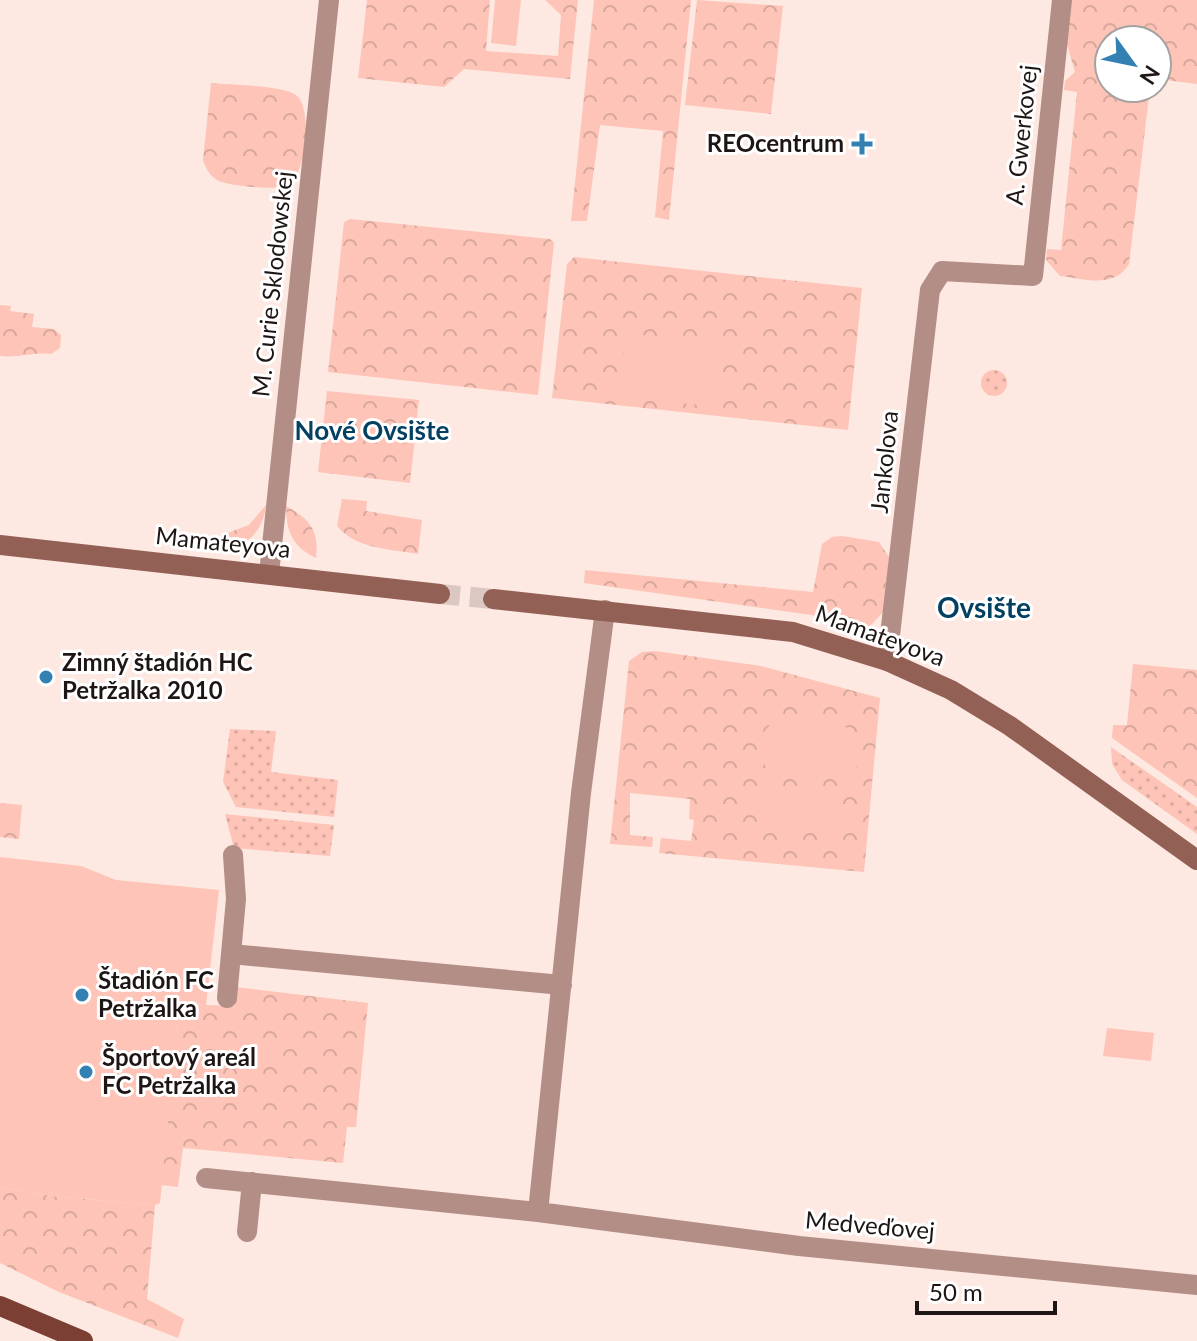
<svg xmlns="http://www.w3.org/2000/svg" width="1197" height="1341" font-family="Lato,sans-serif">
	<defs>
		<pattern id="grass-dots" width="8" height="8" patternUnits="userSpaceOnUse" patternTransform="scale(2)"><rect width="8" height="8" fill="#fdc4b7"/><path d="M2 2h.1M6 6h.1" fill="none" stroke="#d8a89c" stroke-width="1.8" stroke-linecap="round"/></pattern>
		<pattern id="forest-crowns" width="20" height="18" patternUnits="userSpaceOnUse" patternTransform="scale(2)"><rect width="20" height="18" fill="#fdc4b7"/><path d="M2 6a3 3 0 1 1 6 0M12 15a3 3 0 1 1 6 0" fill="none" stroke="#d8a89c"/></pattern>
	</defs>
	<rect width="100%" height="100%" fill="#fee8e2"/>
	<path fill="url(#grass-dots)" d="M981 383a13 13 0 1 1 26 0a13 13 0 1 1-26 0Z
		M230 729 276 731 271 772 338 780 334 817 236 807 223 782Z
		M1111 747 1197 807V834L1122 780 1112 764Z
		M225 814 334 825 330 856 234 848Z"/>
	<path fill="url(#forest-crowns)" d="M367 0H490L486 51 558 56 561 15 545 0H578L570 79 464 69 444 87 358 78Z
		M594 0H691L669 220 655 217 663 131 600 125 587 221H571Z
		M697 0 783 6 771 114 685 105Z
		M1054 0H1197V84L1157 79V40H1109V88H1150L1129 264C1114 289 1085 279 1060 276L1046 260 1047 249 1061 250 1077 92 1064 90 1065 81 1075 72Z
		M211 83C229 85 283 85 296 95 313 107 306 174 289 185 279 191 227 186 217 180 209 175 206 168 203 160Z
		M350 219 550 239 554 243 538 395 328 372 344 222Z
		M574 257 862 288 848 430 552 398 567 264Z
		M0 305 11 306 10 311 34 314 32 327 54 329 61 335 60 348 51 354C32 352 19 358 0 356Z
		M327 391 419 400 410 483 318 472Z
		M342 499 367 501 366 511 422 520 418 554C390 549 356 549 337 526Z
		M266 505C263 533 244 551 215 548L222 535 249 525Z
		M286 506C310 519 319 530 316 558 293 547 286 532 286 506Z
		M842 536 879 542 889 557 884 611 870 626 859 628 811 615 584 583 585 570 813 592 822 544 832 537Z
		M655 651 761 666 880 698 864 872 659 853 661 838 691 841 694 820 689 819 690 799 630 793V835L653 837 652 847 610 844 629 661 642 652Z
		M1133 664 1197 670V798L1112 738 1113 725H1127Z
		M0 803 22 805 19 839 0 837Z
		M236 987 368 1003 356 1127H347L343 1163 183 1148 178 1187 161 1185 179 1004 234 1006Z
		M0 1187 51 1196 155 1205 147 1299 184 1319 178 1338 59 1292 0 1263Z"/>
	<path fill="#fdc4b7" d="M495 0H521L516 46 491 43Z
		M626 333 723 345 715 407 618 396Z
		M783 719 851 728 861 742V763C846 783 787 777 766 767 755 748 760 724 783 719Z
		M764 788 841 796 837 835 761 826Z
		M0 857 81 866 116 880 219 890 206 1005 179 1004 160 1203 155 1205 51 1196 0 1187Z
		M1107 1028 1154 1033 1151 1061 1103 1056Z"/>
	<g fill="none" stroke-linecap="round" stroke-linejoin="round">
		<path stroke="#dcc8c3" stroke-width="20" stroke-dasharray="20 10" stroke-linecap="butt" d="M440 594 493 599"/>
		<path stroke="#b28e86" stroke-width="20" d="M269 574 329 0
			M887 661 930 290 942 271 1033 276 1062 0
			M231 954 562 985
			M227 998 236 899 233 855
			M206 1178 538 1212 799 1246 1197 1285
			M538 1212 581 793 605 610
			M247 1232 252 1182"/>
		<path stroke="#936055" stroke-width="20" d="M0 545 440 594
			M493 599 793 632 887 661 951 690 1010 726 1197 860"/>
		<path stroke="#7b3f33" stroke-width="20" d="M0 1306 83 1341"/>
	</g>
	<g fill="#3381b3" stroke="#fff" stroke-width="3">
		<path d="M858 132h8v8h8v8h-8v8h-8v-8h-8v-8h8z"/>
		<circle cx="46" cy="677" r="8"/>
		<circle cx="82" cy="995" r="8"/>
		<circle cx="86" cy="1072" r="8"/>
	</g>
	<g text-anchor="middle" stroke-width="6" stroke-linejoin="round" paint-order="stroke">
		<g font-size="24" fill="#1e1614" stroke="#fff">
			<text transform="translate(1022 135) rotate(-84)" y="8">A. Gwerkovej</text>
			<text transform="translate(273 284) rotate(-84)" y="8">M. Curie Sklodowskej</text>
			<text transform="translate(885 462) rotate(-84)" y="8">Jankolova</text>
			<text transform="translate(223 543) rotate(6)" y="8">Mamateyova</text>
			<text transform="translate(880 636) rotate(20)" y="8">Mamateyova</text>
			<text transform="translate(870 1226) rotate(5)" y="8">Medveďovej</text>
		</g>
		<g font-size="24" font-weight="bold" fill="#1e1614" stroke="#fff" text-anchor="start">
			<text x="844" y="152" text-anchor="end">REOcentrum</text>
			<text x="62" y="671">Zimný štadión HC<tspan x="62" dy="28">Petržalka 2010</tspan></text>
			<text x="98" y="989">Štadión FC<tspan x="98" dy="28">Petržalka</tspan></text>
			<text x="102" y="1066">Športový areál<tspan x="102" dy="28">FC Petržalka</tspan></text>
		</g>
		<g font-size="26" font-weight="bold" fill="#034061" stroke="#fff">
			<text x="372" y="440">Nové Ovsište</text>
		</g>
		<g font-size="28" font-weight="bold" fill="#034061" stroke="#fff">
			<text x="984" y="618">Ovsište</text>
		</g>
	</g>
	<g transform="translate(1133 64) rotate(123)"><circle r="38" fill="#ffffff" stroke="#a5a2a1" stroke-width="2"/>
	<path d="M0-6L14 30L0 20L-14 30Z" fill="#3381b3"/>
	<text y="-12" font-size="22" font-weight="bold" text-anchor="middle" fill="#1e1614">N</text>
	</g>
	<path d="M917 1301v12h138v-12" fill="none" stroke="#1e1614" stroke-width="4"/>
	<text x="929" y="1301" font-size="24" fill="#1e1614" stroke="#ffffff" stroke-width="6" paint-order="stroke">50 m</text>
</svg>
